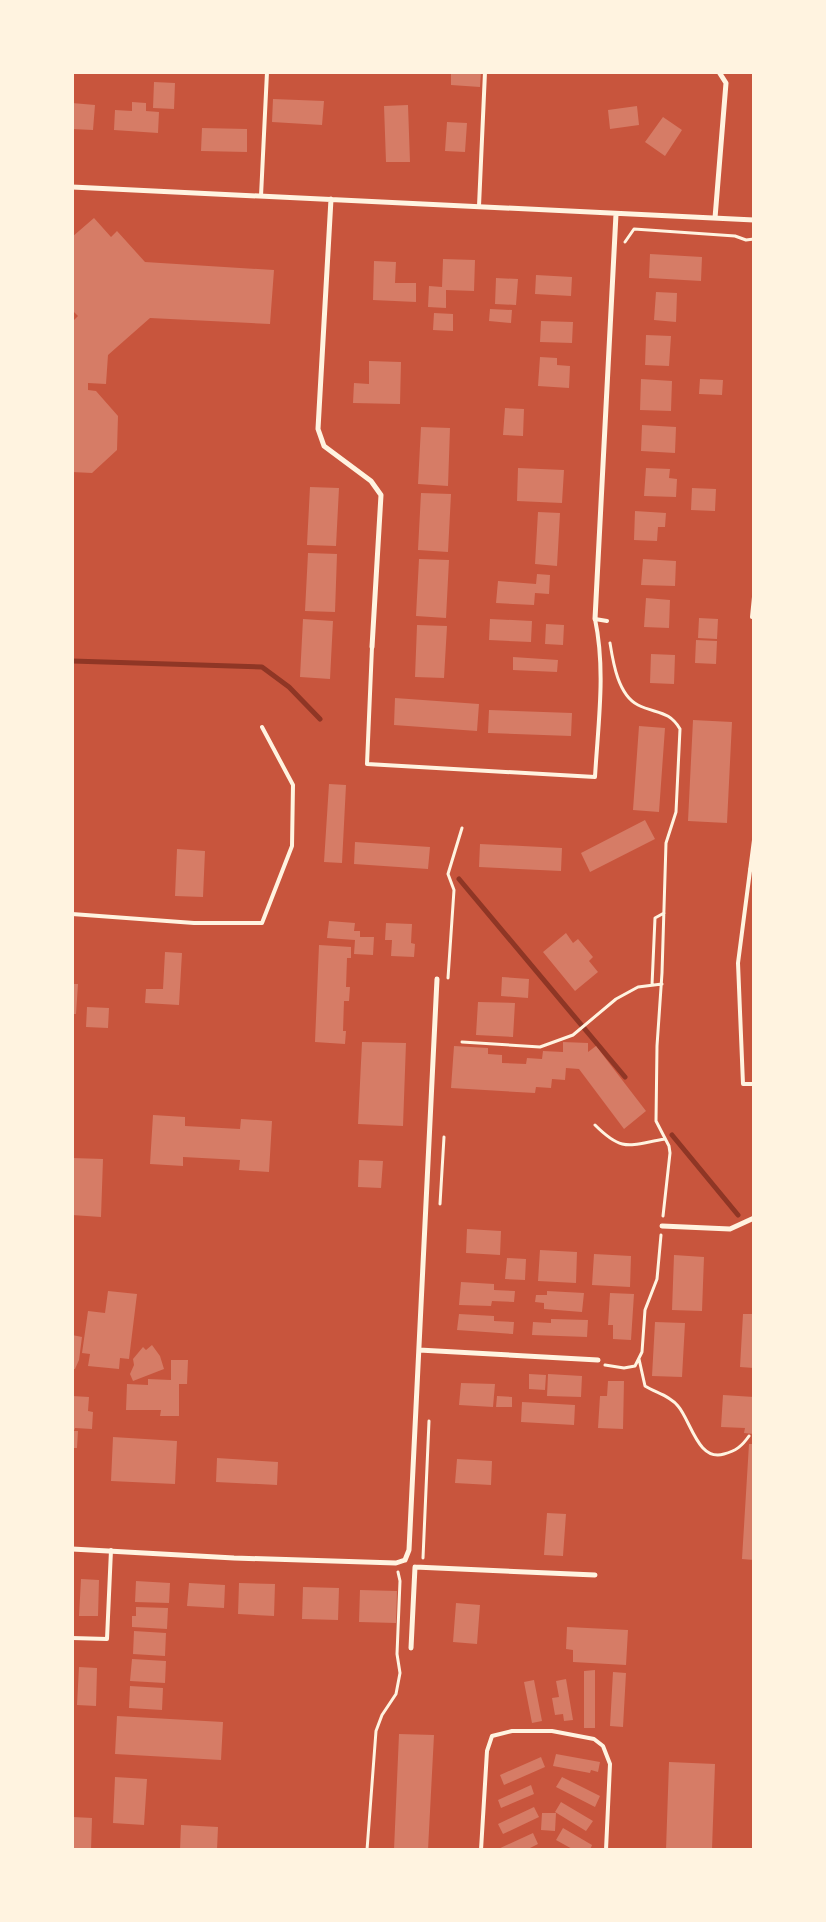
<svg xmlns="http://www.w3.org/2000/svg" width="826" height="1922" font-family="Merriweather,serif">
	<rect width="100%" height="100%" fill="#c8553d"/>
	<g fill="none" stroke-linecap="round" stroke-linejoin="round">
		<path stroke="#8f3625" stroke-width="5" d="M72 661 262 667 289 687 320 719
			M459 879 625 1077
			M672 1135 738 1215"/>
	</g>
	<path fill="#d67c66" d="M451 72H481L480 87 451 85Z
		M154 82 175 83 174 109 153 108Z
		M273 99 324 101 322 125 272 122Z
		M132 102 146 103V111L159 112 158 133 114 130 115 110 132 111Z
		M72 103 95 105 93 130 72 129Z
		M408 105 410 162H386L384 106Z
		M637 106 639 125 610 129 608 110Z
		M663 117 682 130 665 156 645 142Z
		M447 122 467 123 465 152 445 151Z
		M202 128 247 129V152L201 151Z
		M94 218 111 237 117 231 145 262 274 270 270 324 150 318 108 355 106 384 88 383V390L96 391 118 416 117 450 92 473 72 472V322L78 316 72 310V237Z
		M650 254 702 257 701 281 649 278Z
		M443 259 475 260 474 291 446 290V308L428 307 429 286 442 287Z
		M374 261 396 262 395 283H416V302L373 300Z
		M536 275 572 277 571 296 535 294Z
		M496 278 518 279 516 305 495 304Z
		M656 292 677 293 676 322 654 320Z
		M490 309 512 310 511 323 489 321Z
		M434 313 453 314V331L433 330Z
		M541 321 573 322 572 343 540 342Z
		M646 335 671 336 669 366 645 365Z
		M540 357 557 358V365L570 366 569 388 538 386Z
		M369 361 401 362 400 404 353 403 354 383 369 384Z
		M641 379 672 381 671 411 640 410Z
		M700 379 723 380 722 395 699 394Z
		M505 408 524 409 523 436 503 435Z
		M642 425 676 427 675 453 641 451Z
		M421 427 450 428 448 486 418 484Z
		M518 468 564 470 562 503 517 501Z
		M646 468 670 469 669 478 677 479 676 497 644 496Z
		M310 487 339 488 336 546 307 545Z
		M692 488 716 489 715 511 691 510Z
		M421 493 451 494 448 552 418 550Z
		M635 511 666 513 665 527H658L657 541 634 540Z
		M538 512 560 513 557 566 535 564Z
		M308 553 337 554 335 612 305 611Z
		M419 559 449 560 446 618 416 616Z
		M643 559 676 561 675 586 641 585Z
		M537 574 550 575 549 594 535 593 534 605 496 603 498 581 536 584Z
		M646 598 670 600 669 628 644 627Z
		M699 618 718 619 717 639 698 638Z
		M303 619 333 621 330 679 300 677Z
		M490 619 532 621 531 642 489 640Z
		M546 624 564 625 563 645 545 644Z
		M417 625 447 626 444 678 415 677Z
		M696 640 717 641 716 664 695 663Z
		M651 654 675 655 674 684 650 683Z
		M513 657 558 660 557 672 513 670Z
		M395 698 479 704 477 731 394 725Z
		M489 710 572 713 571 736 488 733Z
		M693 720 732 722 727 823 688 821Z
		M639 726 665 728 659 812 633 810Z
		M329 784 346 785 342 863 324 862Z
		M645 820 655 839 590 872 581 853Z
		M355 842 430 847 428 869 354 864Z
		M480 844 562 848 561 871 479 867Z
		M177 849 205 851 203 897 175 896Z
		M329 921 355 923 354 931H360V937H374L373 955 354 954 355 940 327 938Z
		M386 923 412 924 411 943 415 944 414 957 391 956 392 940H385Z
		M566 933 573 943 578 939 593 957 589 961 598 972 575 991 543 952Z
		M319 945 351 947V958H347L346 987H350L349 1001H344L343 1031H346L345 1044 315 1042Z
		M165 952 182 953 179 1005 145 1003 146 989H163Z
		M502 977 529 979 528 998 501 996Z
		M72 984H78L76 1014H72Z
		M478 1002 515 1003 513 1037 476 1035Z
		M87 1007 109 1008 108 1028 86 1027Z
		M362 1042 406 1043 403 1126 358 1124Z
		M563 1042 588 1043V1052L596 1046 646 1111 624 1129 579 1069 566 1068 565 1080 552 1079 551 1088 536 1087 535 1093 451 1088 454 1046 488 1048V1054L502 1055V1063L526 1064 527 1058 542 1059 543 1051 563 1052Z
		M153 1115 185 1117V1126L240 1129 241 1119 272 1121 269 1172 239 1170 240 1160 183 1157V1166L150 1164Z
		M72 1158 103 1159 101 1217 72 1215Z
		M359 1160 383 1161 381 1188 358 1187Z
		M467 1229 501 1231 500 1255 466 1253Z
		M540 1250 577 1252 576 1283 538 1281Z
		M594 1254 631 1256 630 1287 592 1285Z
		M674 1255 704 1257 702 1311 672 1310Z
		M507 1258 526 1259 525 1280 505 1279Z
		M461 1282 494 1284V1290L515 1291 514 1302 492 1301 491 1306 459 1305Z
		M108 1291 137 1294 129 1359 120 1358 119 1369 88 1366 90 1354 82 1353 88 1311 105 1313Z
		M547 1291 584 1293 582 1312 544 1309V1303L535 1302 536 1295H547Z
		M610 1293 634 1294 631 1340 613 1339V1325H608Z
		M459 1314 494 1316V1321L514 1322 513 1334 457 1330Z
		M743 1314H754V1368L740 1367Z
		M551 1319 588 1320 587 1337 532 1335 533 1322 551 1323Z
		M655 1322 685 1323 682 1377 652 1376Z
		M72 1335 82 1337 79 1360 75 1369H72Z
		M152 1345 160 1356 164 1369 133 1381 130 1374 134 1365 133 1359 143 1347 146 1350Z
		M171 1360H188L187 1384H179V1416H160L161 1410H126L127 1384 148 1385V1379L171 1380Z
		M529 1374 546 1375 545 1390 529 1389Z
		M548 1374 582 1376 581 1397 547 1396Z
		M608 1381H624L623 1429 598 1428 600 1396H607Z
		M461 1383 495 1384 493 1407 459 1405Z
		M723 1395 754 1397V1434L744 1433 745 1428 721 1427Z
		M72 1396 89 1397 88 1411 93 1412 92 1429 75 1428 74 1431H78L77 1448H72Z
		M497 1396 512 1397V1407H496Z
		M522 1402 575 1405 574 1425 521 1422Z
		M113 1437 177 1441 175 1484 111 1481Z
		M749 1444H754V1560L742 1559Z
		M217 1458 278 1462 277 1485 216 1482Z
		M457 1459 492 1461 491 1485 455 1483Z
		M547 1513 566 1514 563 1556 544 1555Z
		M81 1579 99 1580 98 1616H79Z
		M136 1581 170 1583 169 1603 135 1602Z
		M189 1583 225 1585 224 1608 187 1606Z
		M239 1583 275 1584 274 1616 238 1614Z
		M303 1587 339 1588 338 1620 302 1619Z
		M360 1590 397 1591 396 1623 359 1622Z
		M456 1603 480 1605 477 1644 453 1642Z
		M136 1607 168 1608 167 1629 132 1627V1616H136Z
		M567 1627 628 1630 626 1665 573 1662V1650L566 1649Z
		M134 1631 166 1633 165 1656 133 1654Z
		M132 1659 166 1661 165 1683 130 1681Z
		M79 1667 97 1668 96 1706 77 1705Z
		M595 1670V1728H584V1671Z
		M613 1672 626 1673 623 1727 610 1726Z
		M566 1679 573 1720 564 1721 563 1714 555 1715 552 1698 559 1697 556 1681Z
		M534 1680 542 1721 532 1723 524 1682Z
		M130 1686 163 1688 162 1710 129 1708Z
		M117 1716 223 1722 221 1760 115 1754Z
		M399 1734 434 1735 428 1850H394Z
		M556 1754 600 1762 598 1772 591 1770 590 1773 553 1766Z
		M541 1757 545 1767 504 1785 500 1775Z
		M669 1762 715 1764 712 1850H666Z
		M115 1777 147 1779 144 1825 113 1823Z
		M562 1777 600 1796 595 1807 556 1787Z
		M531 1785 534 1794 501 1808 498 1800Z
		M561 1802 593 1821 586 1831 555 1812Z
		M534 1807 539 1817 503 1834 498 1824Z
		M542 1813H556L555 1831 541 1830Z
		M73 1817 92 1818 91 1850H72Z
		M181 1825 218 1827 217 1850H180Z
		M563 1828 592 1845 590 1850H574L556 1840Z
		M533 1833 538 1844 526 1850H496Z"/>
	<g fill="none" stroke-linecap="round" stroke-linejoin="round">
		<path stroke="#fff3e0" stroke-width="3" d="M625 242 634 229 735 236 746 240 754 239
			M610 643C613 662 618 695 638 705 656 714 669 710 680 729L676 812 666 843 662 973 657 1046 656 1121 669 1146 670 1153 663 1216
			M448 978 454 890 448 874 462 828
			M652 985 655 918 664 913
			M462 1042 540 1047 573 1035 616 999 638 987 662 984
			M595 1125C623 1153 629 1145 665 1139
			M440 1204 444 1137
			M639 1359 645 1386C656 1393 669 1395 678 1406 691 1421 698 1462 724 1454 736 1451 742 1446 749 1436
			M605 1365 624 1368 635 1366 642 1352 645 1310 657 1279 661 1235
			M423 1558 429 1421
			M367 1850 376 1731 382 1715 396 1694 400 1673 397 1654 400 1581 398 1572"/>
		<path stroke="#fff3e0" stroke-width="4" d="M261 196 267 72
			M479 206 485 72
			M752 617 754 597
			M372 647 367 764 595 777C598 724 606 671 595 619L607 621
			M754 840 738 963 743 1084H754
			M72 914 194 923H262L292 846 293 785 262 727
			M72 1638 107 1639 111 1550
			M481 1850 487 1751 492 1736 512 1731H552L594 1739 603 1746 610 1764 606 1850"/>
		<path stroke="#fff3e0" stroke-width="5" d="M72 187 754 220
			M331 199 318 429 324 446 371 481 381 495 372 647
			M715 218 726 83 719 72
			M595 619 616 214
			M751 869H754
			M662 1226 730 1229 754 1218
			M419 1350 598 1360
			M72 1549 234 1558 396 1563 405 1560
			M405 1560 409 1550 437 979
			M415 1567 595 1575
			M411 1648 415 1567"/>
	</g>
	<rect width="826" height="1922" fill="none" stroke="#fff3e0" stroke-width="148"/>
</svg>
